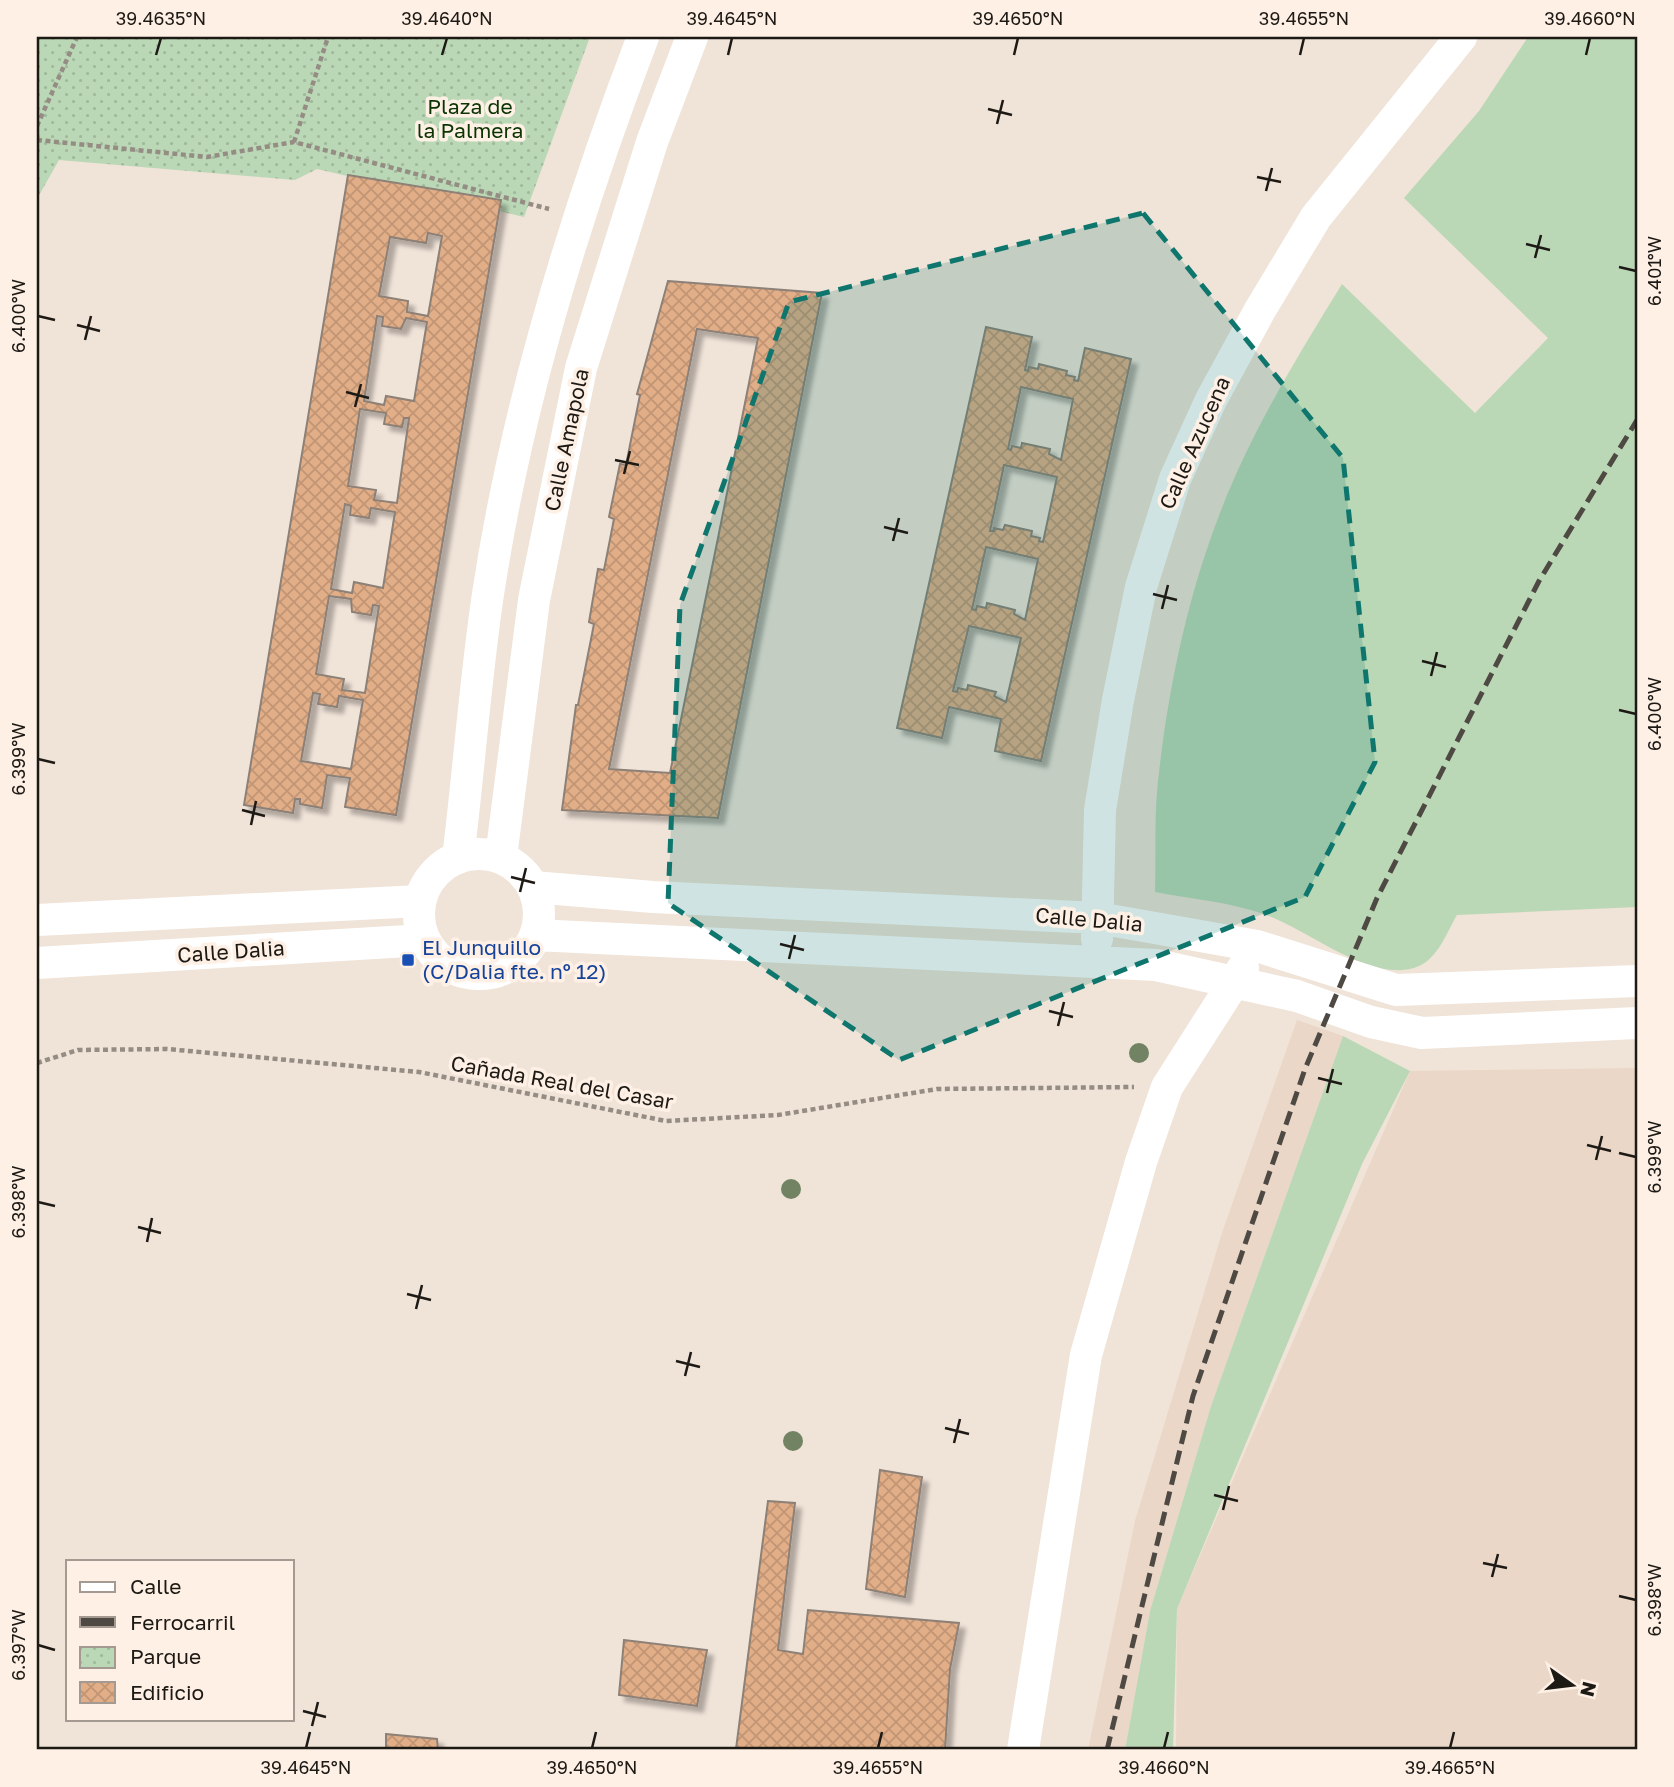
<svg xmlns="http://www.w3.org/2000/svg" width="1674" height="1787" font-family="'Golos Text',sans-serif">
	<defs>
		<pattern id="park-dots" width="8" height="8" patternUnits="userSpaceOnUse" patternTransform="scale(1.75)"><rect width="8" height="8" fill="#bbd8b6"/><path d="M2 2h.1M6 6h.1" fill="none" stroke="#a0b99c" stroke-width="1.8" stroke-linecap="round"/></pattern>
		<pattern id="building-cross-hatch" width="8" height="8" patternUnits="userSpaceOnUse" patternTransform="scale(1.75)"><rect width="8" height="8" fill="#e1ae87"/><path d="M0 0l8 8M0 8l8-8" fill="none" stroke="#c19574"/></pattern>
		<filter id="shadow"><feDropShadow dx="6" dy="6" stdDeviation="2" flood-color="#0004"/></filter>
	</defs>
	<rect width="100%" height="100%" fill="#f0e3d8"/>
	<path fill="#ead7c7" d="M1297 1020 1343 1036 1211 1406 1150 1611 1125 1750H1088L1135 1521 1223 1230Z
		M1637 1068V1750H1176L1177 1609 1410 1071Z"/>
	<path fill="#bbd8b6" d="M1528 37H1637V907L1457 915C1447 932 1438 958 1419 966 1373 986 1310 930 1266 915 1231 902 1191 899 1155 892 1156 855 1154 817 1158 781 1168 690 1187 598 1220 513 1251 432 1297 357 1342 284L1475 413 1548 338 1404 198 1479 111Z
		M1343 1036 1410 1071 1362 1164 1177 1609 1173 1750H1125L1150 1611 1211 1406Z"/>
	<path fill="url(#park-dots)" d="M37 37H590L524 217 317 169 295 180 59 160 37 199Z"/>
	<path fill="url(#building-cross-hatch)" stroke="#8d8077" stroke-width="2" fill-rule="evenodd" filter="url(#shadow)" d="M348 175 501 200 396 815 345 807 350 778 327 775 322 808 300 804V799H295L293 813 244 805ZM428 233 442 236 428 316 407 312 408 301 379 296 390 237 426 243ZM377 316 383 317 382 326 401 329 406 318 427 322 414 401 386 396 384 405 364 401ZM360 409 386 413 384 424 402 427 404 418H409L397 503 374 500 376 490 348 486ZM345 504 351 506 350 515 369 518 371 508 395 512 383 588 354 582 352 593 331 589ZM329 596 351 599 352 612 371 615 373 605 379 606 365 693 342 690 344 679 316 674ZM313 693 320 694 318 704 337 707 339 696 363 700 351 769 301 761Z
		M668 281 822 293 718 818 562 810 576 705H578L594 624 589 622 598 569 604 570 614 519 609 517 620 464 626 465 640 395 637 394ZM697 329 758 338 718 538 670 773 609 769Z
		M986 327 1032 337 1025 370 1028 371 1029 367 1038 369 1039 364 1067 371 1066 375 1075 377 1074 380 1078 381 1085 348 1131 359 1041 761 995 751 1001 719 949 707 942 738 897 728ZM1021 387 1073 399 1061 460 1049 454 1050 449 1022 443 1021 448 1012 446 1011 450 1008 449ZM1004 465 1057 477 1043 542 1039 541 1040 538 1031 536 1032 531 1005 525 1003 530 994 528V531H990ZM986 547 1038 559 1025 620 1014 614 1015 610 987 603 986 608 977 606 976 610 972 609ZM969 626 1021 638 1006 702 994 696 996 692 968 685 967 690 958 688 957 692 953 691Z
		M880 1470 922 1477 905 1597 866 1589Z
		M768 1501 795 1503 778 1650 803 1654 808 1610 959 1623 950 1669 945 1750 736 1749Z
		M624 1640 707 1650 697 1706 619 1695Z
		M386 1734 437 1739 438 1750H386Z"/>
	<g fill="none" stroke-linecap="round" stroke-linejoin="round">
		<path stroke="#958c84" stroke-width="4.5" stroke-dasharray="5 3.5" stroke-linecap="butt" d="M37 126 77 37
			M37 140 207 157 294 142 549 209
			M294 142 328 37
			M37 1063 78 1050 167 1049 419 1072 666 1121 778 1115 937 1089 1134 1087"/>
		<path stroke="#fff" stroke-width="32" d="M419 914a60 60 0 1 1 120 0a60 60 0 1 1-120 0Z
			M501 857 534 600 581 368 652 142 692 37
			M458 858C469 770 475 681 488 594 517 403 574 217 643 37
			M533 887 653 897 1098 918 1257 946 1396 990 1637 981
			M37 920 420 901
			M535 935 1156 965 1297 996 1371 1022 1422 1033 1637 1023
			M1097 939 1100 810 1118 700 1141 587 1175 479 1211 400 1260 310 1316 217 1461 37
			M37 963 425 940
			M1023 1750 1086 1355 1141 1162 1167 1087 1243 968"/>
		<path stroke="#4f4944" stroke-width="5" stroke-dasharray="14 7" stroke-linecap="butt" d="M1107 1750 1193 1396 1305 1069 1377 898 1539 581 1637 420"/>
	</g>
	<g fill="#728363">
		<circle cx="1139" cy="1053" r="10"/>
		<circle cx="791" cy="1189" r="10"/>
		<circle cx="793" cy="1441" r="10"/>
	</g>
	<path fill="#0f766e" fill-opacity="0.2" stroke="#0f766e" stroke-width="5" stroke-dasharray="14 9" stroke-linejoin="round" d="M1143 213 1343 458 1375 762 1305 897 899 1060 668 903 680 605 789 302Z"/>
	<path fill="none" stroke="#1d1915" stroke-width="2.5" d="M156 55 161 38M442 55 447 38M728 55 732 38M1014 55 1018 38M1300 55 1304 38M1586 55 1590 38M988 109 1012 115M997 124 1003 100M1257 177 1281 182M1266 191 1272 168M1526 244 1550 250M1535 258 1541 235M1619 267 1636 271M38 316 55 320M77 325 100 331M85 340 91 316M346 392 369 398M355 407 361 384M615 460 639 465M624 474 630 451M884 527 908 533M893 541 899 518M1153 594 1177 600M1162 609 1168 585M1422 661 1446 667M1431 676 1437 652M1619 710 1636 714M38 759 55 763M242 810 265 816M251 825 256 801M511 877 535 883M520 892 526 868M780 944 804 950M789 959 795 935M1049 1011 1073 1017M1058 1026 1064 1002M1318 1078 1342 1084M1327 1093 1333 1069M1587 1145 1611 1151M1619 1153 1636 1157M1596 1160 1602 1136M38 1202 55 1206M138 1227 161 1233M147 1242 152 1218M407 1294 431 1300M416 1309 422 1285M676 1361 700 1367M685 1376 691 1352M945 1428 969 1434M954 1443 960 1419M1214 1495 1238 1501M1223 1510 1229 1486M1483 1563 1507 1568M1492 1577 1498 1554M1619 1596 1636 1600M38 1645 55 1650M303 1711 326 1717M312 1726 318 1702M306 1748 310 1732M592 1748 596 1732M878 1748 882 1732M1164 1748 1168 1732M1450 1748 1454 1732"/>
	<rect fill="#1a4fb4" stroke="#fef0e5" stroke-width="2.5" x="401" y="953" width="14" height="14" rx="3.5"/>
	<g text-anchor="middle" stroke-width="7" stroke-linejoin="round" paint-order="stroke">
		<g font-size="21" fill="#0b3403" stroke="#fef0e5">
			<text x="470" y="114">Plaza de<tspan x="470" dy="24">la Palmera</tspan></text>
		</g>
		<g font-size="21" fill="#1d1915" stroke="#fef0e5">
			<text transform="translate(567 440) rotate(-78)" y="7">Calle Amapola</text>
			<text transform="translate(1195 443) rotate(-66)" y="7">Calle Azucena</text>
			<text transform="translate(1089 920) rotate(5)" y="7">Calle Dalia</text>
			<text transform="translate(231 952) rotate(-4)" y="7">Calle Dalia</text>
			<text transform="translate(562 1083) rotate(10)" y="7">Cañada Real del Casar</text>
		</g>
		<g font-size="21" fill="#164399" stroke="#fef0e5" text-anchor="start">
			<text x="422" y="955">El Junquillo<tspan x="422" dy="24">(C/Dalia fte. nº 12)</tspan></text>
		</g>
	</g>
	<rect width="1674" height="1787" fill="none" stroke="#fef0e5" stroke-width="77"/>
	<rect x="66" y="1560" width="228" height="161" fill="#fef0e5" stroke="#a49a92" stroke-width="2"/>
	<rect x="80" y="1582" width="35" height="10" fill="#ffffff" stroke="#a49a92" stroke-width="2"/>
	<text x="130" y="1594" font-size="21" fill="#1d1915">Calle</text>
	<rect x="80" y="1617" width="35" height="10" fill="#4f4944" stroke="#a49a92" stroke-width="2"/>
	<text x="130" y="1630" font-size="21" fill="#1d1915">Ferrocarril</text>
	<rect x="80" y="1647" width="35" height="21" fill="url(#park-dots)" stroke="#a49a92" stroke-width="2"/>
	<text x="130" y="1664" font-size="21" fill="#1d1915">Parque</text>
	<rect x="80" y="1682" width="35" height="21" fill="url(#building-cross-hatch)" stroke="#a49a92" stroke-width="2"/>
	<text x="130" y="1700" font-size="21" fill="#1d1915">Edificio</text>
	<g transform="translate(1572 1685) rotate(104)" stroke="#fef0e5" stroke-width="5" paint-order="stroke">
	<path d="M0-5L12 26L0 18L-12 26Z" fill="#1d1915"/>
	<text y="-10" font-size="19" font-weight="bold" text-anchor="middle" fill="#1d1915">N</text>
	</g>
	<rect x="38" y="38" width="1598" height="1710" fill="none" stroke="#1d1915" stroke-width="2.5"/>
	<g font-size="18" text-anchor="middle" fill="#1d1915">
		<text x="161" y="25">39.4635°N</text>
		<text x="447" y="25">39.4640°N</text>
		<text x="732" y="25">39.4645°N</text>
		<text x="1018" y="25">39.4650°N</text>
		<text x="1304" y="25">39.4655°N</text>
		<text x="1590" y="25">39.4660°N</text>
		<text transform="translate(1655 271) rotate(-90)" y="6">6.401°W</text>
		<text transform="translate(19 316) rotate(-90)" y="6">6.400°W</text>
		<text transform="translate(1655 714) rotate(-90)" y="6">6.400°W</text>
		<text transform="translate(19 759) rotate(-90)" y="6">6.399°W</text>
		<text transform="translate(1655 1157) rotate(-90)" y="6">6.399°W</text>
		<text transform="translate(19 1202) rotate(-90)" y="6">6.398°W</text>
		<text transform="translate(1655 1600) rotate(-90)" y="6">6.398°W</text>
		<text transform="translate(19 1645) rotate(-90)" y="6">6.397°W</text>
		<text x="306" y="1774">39.4645°N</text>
		<text x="592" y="1774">39.4650°N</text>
		<text x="878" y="1774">39.4655°N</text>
		<text x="1164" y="1774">39.4660°N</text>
		<text x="1450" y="1774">39.4665°N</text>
	</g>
</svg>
